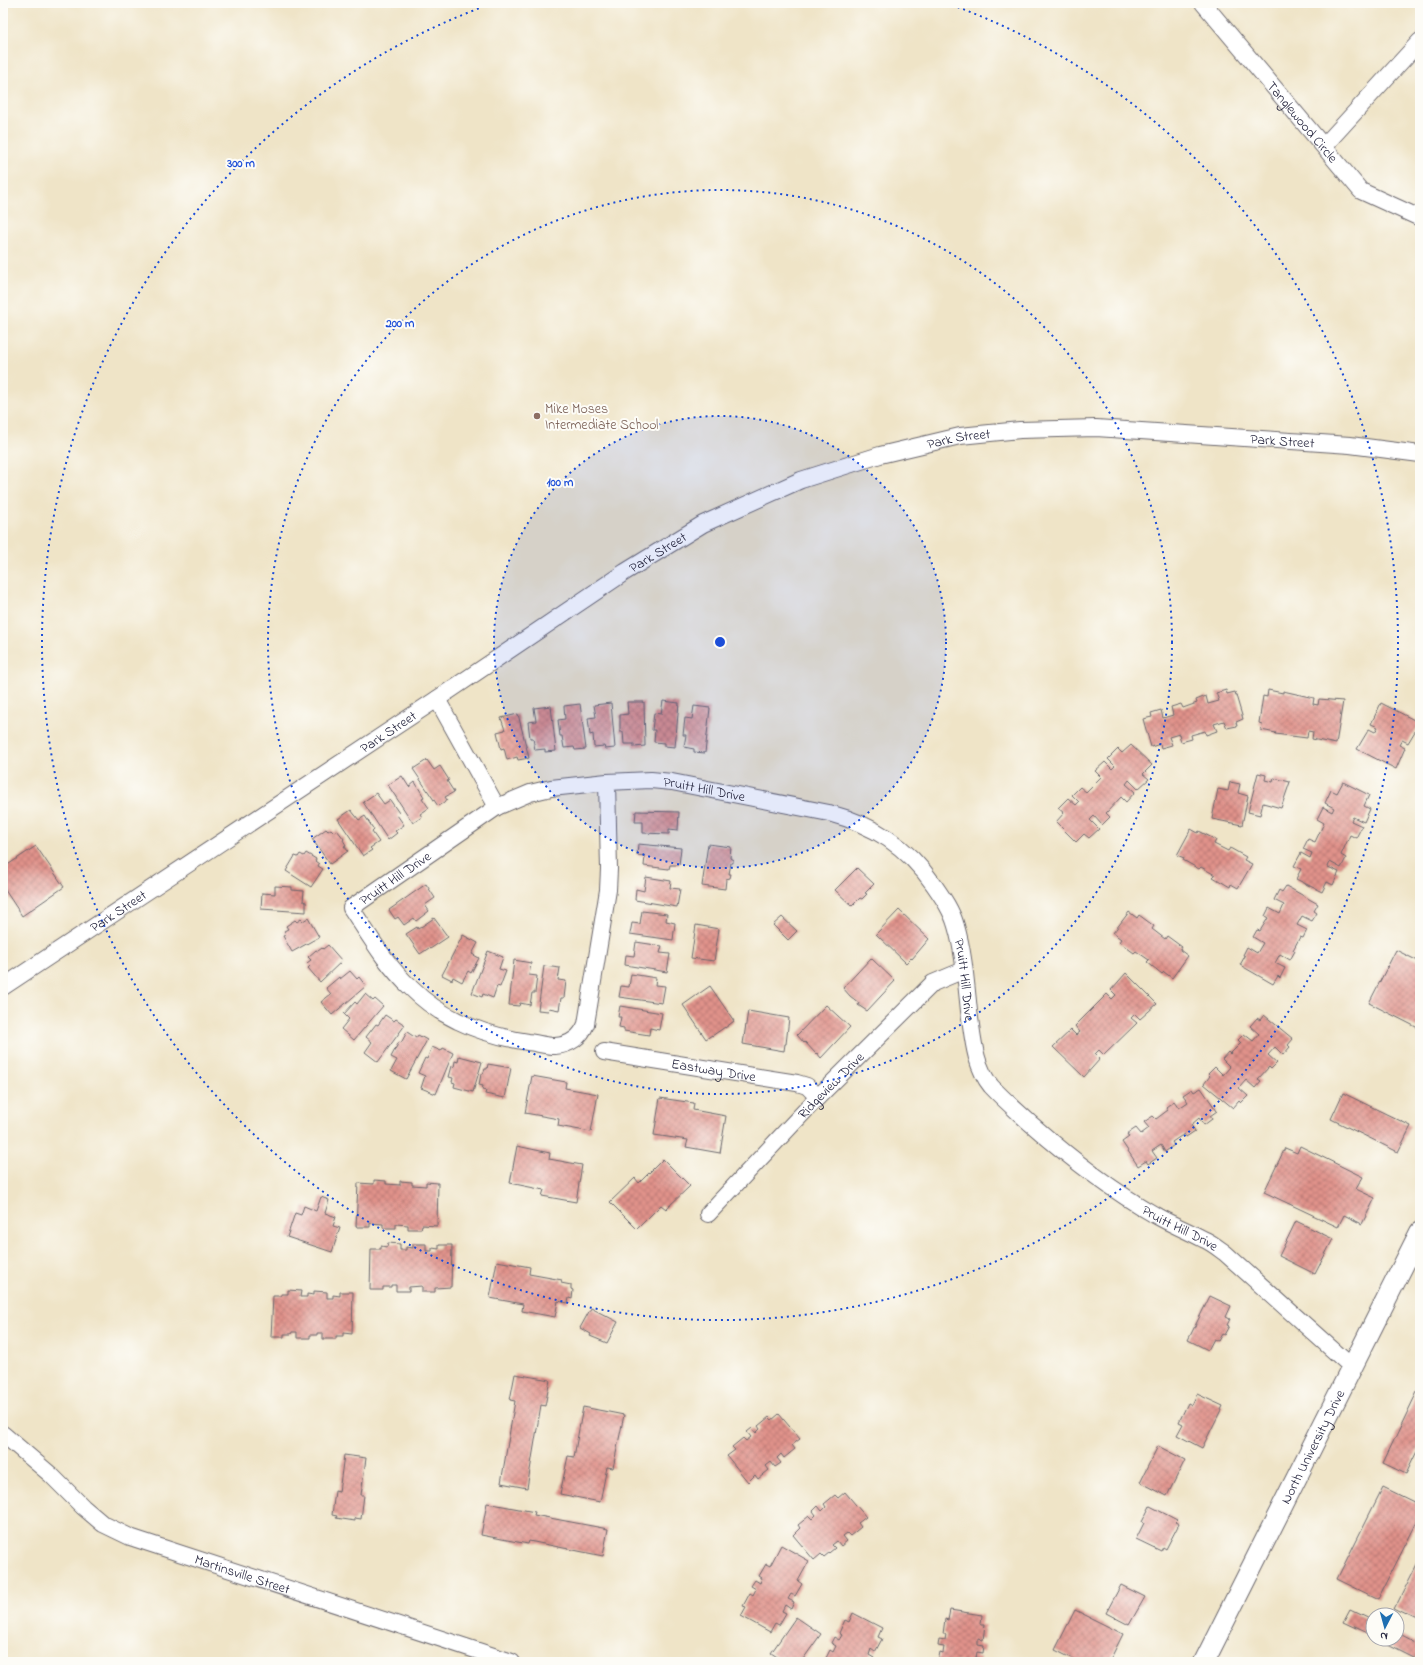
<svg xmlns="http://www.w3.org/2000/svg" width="1423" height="1665" font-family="'Indie Flower',sans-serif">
	<defs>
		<pattern id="building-cross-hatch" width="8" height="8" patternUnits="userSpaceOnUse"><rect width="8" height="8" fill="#e0928a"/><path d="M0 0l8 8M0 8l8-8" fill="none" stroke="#b57772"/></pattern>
	</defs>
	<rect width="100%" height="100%" fill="#fdfcf7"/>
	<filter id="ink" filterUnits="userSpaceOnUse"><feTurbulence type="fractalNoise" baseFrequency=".025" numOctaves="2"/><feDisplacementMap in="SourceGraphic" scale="8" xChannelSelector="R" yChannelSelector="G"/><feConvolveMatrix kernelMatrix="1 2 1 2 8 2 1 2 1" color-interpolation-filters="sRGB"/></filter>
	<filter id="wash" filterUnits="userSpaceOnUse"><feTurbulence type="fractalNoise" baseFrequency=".012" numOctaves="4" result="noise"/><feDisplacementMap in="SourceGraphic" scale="16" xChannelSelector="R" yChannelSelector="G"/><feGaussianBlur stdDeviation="0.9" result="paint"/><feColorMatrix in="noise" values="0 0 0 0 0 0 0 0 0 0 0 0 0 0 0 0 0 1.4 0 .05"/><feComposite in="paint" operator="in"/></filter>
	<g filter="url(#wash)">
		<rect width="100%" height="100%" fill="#efe4c7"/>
		<g id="blocks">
			<path fill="url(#building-cross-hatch)" d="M1226 690 1227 694 1235 692 1243 719 1236 722 1237 726 1227 728 1224 721 1214 724 1217 731 1206 735 1205 731 1191 735 1192 739 1181 742 1179 734 1169 737 1172 745 1161 748 1160 744 1151 747 1143 719 1152 717 1151 713 1161 710 1163 718 1173 715 1171 707 1181 704 1183 708 1197 703 1196 700 1206 696 1208 704 1219 701 1216 693Z
				M1268 690 1283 693V691L1314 698 1313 704 1318 705 1319 699 1343 701 1336 744 1312 739 1313 732 1308 731 1307 738 1275 734 1276 733 1261 730 1262 724 1259 723 1263 696 1267 697Z
				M663 701 679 703 675 747 664 746V743L654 742 655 730H652L654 713 661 714Z
				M627 702H644L645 746 634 747V744H624L623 732H620V715L628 714Z
				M611 703 615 748 605 749 604 746 594 747 593 734 590 735 588 718 596 717 594 705Z
				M1381 703 1420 723 1408 743 1402 740 1399 745 1405 748 1396 769 1357 749 1369 729 1375 732 1378 727 1371 724Z
				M580 704 586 749 575 750 574 747 564 748 562 736H560L558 720 565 719 564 706Z
				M551 706 556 751 545 752V749L535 750 533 738H530L528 722 536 721 534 708Z
				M694 706 710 708 705 753 694 752V749L684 747 686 735H683L685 718 692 719Z
				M518 714 529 758 518 760 517 757 507 760 504 748 501 749 497 732 505 730 501 718Z
				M1131 745 1152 765 1143 774 1149 779 1138 789 1129 780 1126 784 1135 792 1126 802 1121 797 1106 813 1110 817 1102 825 1094 816 1090 820 1099 829 1089 838 1084 834 1076 842 1056 822 1064 813 1058 808 1068 798 1076 805 1079 802 1072 795 1080 787 1086 792 1101 777 1095 771 1105 762 1112 769 1115 766 1108 759 1118 749 1122 753Z
				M427 760 434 770 440 766 449 780 447 781 454 792 445 797 447 800 438 806 413 769Z
				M1258 773 1266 775 1265 780 1273 782 1274 778 1290 782 1281 808 1263 803 1260 815 1248 812Z
				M402 776 409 787 415 782 424 797 422 798 429 808 420 814 422 817 413 823 388 785Z
				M1230 782 1240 784 1238 793 1248 796 1242 825 1212 819 1218 789 1228 791Z
				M1343 782 1369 795 1364 806 1370 809 1364 822 1353 817 1351 821 1362 826 1356 838 1350 835 1341 855 1346 858 1341 868 1330 862 1328 867 1339 872 1333 885 1327 882 1322 892 1296 879 1301 869 1294 866 1301 853 1310 858 1312 853 1303 849 1308 839 1315 842 1324 823 1317 819 1323 807 1332 812 1334 808 1325 803 1331 790 1337 793Z
				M376 793 384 804 390 800 399 813 397 815 404 825 395 831 397 833 388 840 363 802Z
				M351 810 359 820 365 816 374 830 372 832 379 842 370 848 372 850 363 856 338 819Z
				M636 811 679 812 678 830 669 829V834L643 833V822H635Z
				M326 829 328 831 331 829 334 832 337 830 344 839 343 840 346 845 344 846 348 851 330 864 312 839Z
				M1191 829 1198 833 1199 831 1216 840 1214 844 1228 851 1230 848 1246 857 1244 860 1252 864 1238 888 1231 884 1230 887 1213 877 1215 875 1201 867 1199 869 1183 860 1184 858 1177 855Z
				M638 844 681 848 679 865H670L669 869 644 866 645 856 637 855Z
				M708 844 731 847 730 858 733 860V863H731L729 874H731L730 878 726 879 725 889 702 886Z
				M36 846 64 887 22 916 3 887V868Z
				M306 853 316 859 315 861 319 864 318 866 323 869 311 887 286 871 295 856 298 857 300 854 304 856Z
				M857 868 874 884 865 893 867 894 862 899 860 898 852 906 835 890Z
				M646 877 671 881 670 888 680 889 677 907 635 900 636 889 644 891Z
				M426 884 435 898 425 905 429 911 416 921 414 918 404 925 398 917 395 919 389 910Z
				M275 886 292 887V890L304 891 303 901 306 902V912L261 909 262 893 275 894Z
				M1286 886 1318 904 1314 911 1317 913 1312 921 1302 916 1297 925 1307 930 1303 938 1300 937 1293 950 1295 951 1290 960 1280 954 1275 963 1285 968 1280 978 1278 976 1273 984 1240 965 1245 956 1243 955 1247 947 1257 953 1263 943 1253 937 1257 930 1260 931 1268 918 1265 916 1269 908 1280 914 1284 905 1274 900 1279 890 1282 892Z
				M899 910 929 939 912 959 911 958 906 963 876 934Z
				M642 911 667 914 666 921 675 923 673 940 630 934 632 923 640 924Z
				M1129 912 1137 918 1139 915 1154 926 1152 929 1165 939 1167 936 1182 947 1180 950 1188 956 1172 978 1164 972 1162 974 1147 962 1149 960 1136 951 1134 953 1119 942 1121 939 1113 933Z
				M782 917 797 931 788 940 773 925Z
				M308 918 319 937 292 952 283 936 286 935 284 931 288 929 286 926 295 920 297 922 301 919 303 921Z
				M434 918 448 937 430 949 429 948 420 954 406 934 417 927 418 929Z
				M696 925 719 929 714 961 691 958Z
				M463 935 478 943 472 954 479 958 471 973 468 971 462 982 453 977 452 980 442 975Z
				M636 942 662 946 660 953 670 954 667 972 625 965 626 955 634 956Z
				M328 945 342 961 320 982 308 968 310 966 307 963 311 960 308 957 316 950 318 951 322 948 323 949Z
				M1396 950 1420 962V1029L1369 1003Z
				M488 951 503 957 499 969 506 971 500 987 497 986 493 998 483 994 482 997 472 993Z
				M871 958 895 981 867 1011 858 1005 859 1003 850 996 843 988Z
				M514 960 531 963 529 975 537 976 535 993H532L530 1005 520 1003 519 1006 509 1005Z
				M544 966 560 968 558 980 566 981 564 998H561L559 1010 549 1008 548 1011 538 1010Z
				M350 971 357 979 359 977 366 986 332 1015 321 1002 331 994 326 988 339 977 340 979Z
				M1126 973 1157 1004 1140 1019 1135 1014 1131 1018 1137 1023 1104 1055 1099 1050 1095 1054 1100 1059 1084 1077 1053 1047 1071 1030 1076 1035 1080 1032 1075 1026 1107 994 1112 999 1116 995 1111 990Z
				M631 974 656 978 655 985 665 986 662 1003 619 997 621 986 629 987Z
				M710 986 734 1021 725 1028V1027L712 1036V1035L706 1039 683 1005Z
				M365 994 373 1001 375 999 383 1006 354 1040 341 1029 349 1019 344 1014 355 1002 357 1004Z
				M826 1005 850 1027 821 1058 817 1053 816 1054 805 1042 804 1043 797 1035Z
				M620 1006 662 1013 659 1030 650 1028 649 1035 624 1031V1028L619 1027 621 1017H618Z
				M748 1011 789 1018 786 1044H785L784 1051 743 1044Z
				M385 1015 394 1021 396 1019 405 1025 378 1062 365 1052 372 1042 366 1037 376 1024 378 1025Z
				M1264 1015 1293 1039 1288 1045 1290 1047 1283 1055 1275 1047 1268 1055 1277 1063 1271 1069 1269 1067 1258 1079 1261 1081 1255 1088 1246 1080 1239 1088 1248 1096 1241 1103 1239 1101 1233 1108 1204 1084 1210 1076 1208 1074 1215 1067 1223 1075 1230 1067 1222 1059 1228 1052 1230 1054 1241 1043 1238 1040 1244 1034 1253 1041 1259 1034 1250 1026 1257 1018 1260 1020Z
				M407 1032 416 1038 418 1035 427 1040 406 1079 391 1071 397 1060 391 1057 399 1042 401 1043Z
				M432 1047 441 1051 443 1048 453 1053 436 1094 421 1088 425 1076 418 1073 425 1058 427 1059Z
				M459 1056 482 1062 473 1092 454 1087 455 1083 452 1082 453 1078 449 1077 452 1066 454 1067 455 1061 458 1062Z
				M488 1064 511 1068 505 1098 485 1094 486 1091 482 1090 483 1086 479 1085 481 1074H483L485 1069H487Z
				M532 1076 566 1082 565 1088 598 1094 591 1132 558 1126 559 1119 525 1113Z
				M1201 1088 1217 1111 1210 1116 1212 1119 1204 1125 1199 1118 1191 1125 1195 1131 1186 1137 1184 1134 1172 1142 1174 1145 1165 1152 1161 1145 1152 1151 1157 1158 1148 1164 1146 1161 1138 1166 1122 1142 1129 1137 1127 1134 1136 1128 1141 1134 1149 1128 1144 1122 1153 1116 1156 1119 1168 1110 1166 1107 1174 1101 1179 1108 1188 1102 1183 1095 1192 1089 1194 1092Z
				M1343 1093 1411 1126 1398 1152 1331 1119Z
				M660 1098 694 1103 693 1110 726 1116 720 1153 686 1147 688 1140 654 1135Z
				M517 1146 550 1153 549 1159 582 1165 576 1202 542 1196 544 1190 510 1183Z
				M1300 1146 1363 1177 1356 1189 1375 1198 1362 1224 1344 1215 1338 1227 1264 1192 1285 1148 1297 1153Z
				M663 1159 690 1186 666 1209 661 1205 637 1229 610 1202 635 1178 639 1183Z
				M374 1180 386 1181V1184L400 1185V1181L412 1182V1185L426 1186V1182L438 1183 437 1226 422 1225 421 1229H408V1225L396 1224V1228H383V1224L370 1223V1227H356L358 1183 374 1184Z
				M321 1197 329 1200 325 1213 336 1217 333 1226 340 1228 332 1252 287 1237 295 1213 301 1215 304 1206 316 1211Z
				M1296 1221 1333 1239 1315 1274 1279 1256Z
				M388 1243 400 1244V1250H406V1247L413 1248V1244H426V1251H432V1248L439 1249V1245H452L451 1287 435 1288V1292H422V1286L409 1287V1291H396V1285H391V1287H383V1290H370L371 1249H381V1246L387 1247Z
				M497 1261 530 1267 529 1274 562 1280 561 1283 571 1285V1289L573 1290 572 1299 569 1298 568 1303 558 1301 555 1317 522 1311 523 1304 490 1298Z
				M288 1290 301 1291 300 1297H307V1294L314 1295V1291L327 1292V1298H333V1295L340 1296V1292H353L352 1334 343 1333V1336H336V1339H323V1333H317V1335H310V1338H297V1332H292L291 1334H284V1337H271L273 1296H281V1294H288Z
				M1210 1296 1231 1306 1226 1317 1230 1319 1227 1325 1229 1326 1224 1335 1222 1334 1218 1341 1214 1339 1208 1350 1188 1340Z
				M591 1308 618 1322 607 1343 590 1336 591 1334 580 1328Z
				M515 1374 550 1380 545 1406 541 1405 527 1488 501 1483 515 1401 510 1400Z
				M1418 1390 1420 1391V1445L1406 1474 1383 1463Z
				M1197 1394 1223 1406 1202 1448 1177 1435 1183 1424 1179 1422 1188 1403 1192 1405Z
				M583 1407 624 1415 613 1468 607 1467 600 1502 560 1494 568 1456 574 1457Z
				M779 1414 800 1439 792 1445 795 1449 784 1458 781 1454 777 1458 781 1463 775 1467 771 1462 766 1466 769 1470 758 1479 755 1475 748 1482 727 1456 735 1450 732 1447 743 1438 746 1441 751 1437 747 1432 752 1428 756 1433 760 1429 758 1426 769 1417 772 1420Z
				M1158 1446 1185 1460 1167 1496 1140 1482Z
				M344 1455 366 1458 361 1495H364L361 1519 355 1518V1521L336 1518 337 1516 332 1515 335 1491 339 1492Z
				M1383 1487 1420 1505V1516L1378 1599 1337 1579Z
				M845 1492 866 1517 858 1523 861 1527 850 1536 847 1533 843 1536 847 1541 841 1546 837 1541 832 1545 835 1548 824 1557 821 1554 814 1560 793 1535 800 1528 798 1525 809 1516 812 1519 816 1515 813 1511 818 1506 822 1511 826 1507 824 1504 835 1495 838 1498Z
				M487 1503 535 1512 534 1515 608 1529 603 1556 529 1541 528 1544 481 1535Z
				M1150 1506 1177 1520 1175 1522 1179 1524 1166 1549 1163 1547 1161 1551 1136 1539 1144 1523 1142 1522Z
				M781 1545 809 1561 798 1581 802 1584 795 1596 791 1594 788 1599 794 1602 791 1609 785 1605 782 1611 786 1613 779 1625 775 1623 770 1632 741 1616 746 1607 743 1606 750 1593 753 1595 756 1589 751 1586 755 1580 760 1583 762 1578 759 1576 766 1564 770 1566Z
				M1420 1558V1620L1395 1608Z
				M1121 1585 1145 1597 1129 1625 1106 1613Z
				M950 1610 982 1615 981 1625H985L983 1640 978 1639V1645L984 1646 983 1653 977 1652 976 1658H980L979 1662H938L940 1652 943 1653 944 1647 938 1646 939 1639 945 1640 946 1634H943L945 1619 948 1620Z
				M1075 1610 1123 1634 1109 1662H1079L1055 1650Z
				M1350 1610 1373 1621V1637L1343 1623Z
				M853 1613 882 1628 878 1637 882 1639 875 1652 871 1649 869 1655 874 1658 872 1662H824L830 1650 833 1652 836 1646 831 1643 834 1637 839 1640 842 1635 839 1633 845 1620 849 1622Z
				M796 1617 821 1634 801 1662H785L771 1653Z
				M1397 1633 1420 1645V1661L1376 1639H1397Z"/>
		</g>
	</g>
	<g filter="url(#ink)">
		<use href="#blocks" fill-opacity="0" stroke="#6a666c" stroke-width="1"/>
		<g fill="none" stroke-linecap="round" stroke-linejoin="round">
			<g stroke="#6a666c" stroke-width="18">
				<g id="minor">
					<path id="s1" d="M1203 3 1361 191 1420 218"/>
					<path d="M1324 146 1420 41"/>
					<path d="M437 699 497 807"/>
					<path id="s2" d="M607 782 609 869 608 890 586 1024C581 1037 570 1045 555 1046 546 1046 537 1043 528 1042 504 1038 480 1032 458 1021 441 1013 424 1001 411 988 386 965 369 935 351 908L497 807 530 793 551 788 607 782 651 780 672 782 829 813C874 825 907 846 934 885 943 898 952 911 956 926 964 953 966 983 969 1011 973 1037 974 1065 991 1086 1003 1099 1017 1111 1030 1123 1070 1158 1109 1189 1155 1215 1170 1224 1187 1230 1203 1239 1211 1242 1218 1248 1225 1253L1353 1368"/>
					<path id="s3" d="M3 987 437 699 625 572 703 524 801 480 880 455 960 436 1020 430 1096 428 1350 445 1420 454"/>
					<path id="s4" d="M604 1052 797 1083 807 1086 818 1097"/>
					<path id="s5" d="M708 1214 818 1097 933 983 964 970"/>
					<path id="s6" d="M3 1434 51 1475 83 1507 103 1524 130 1537 512 1662"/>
				</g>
			</g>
			<g stroke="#6a666c" stroke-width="22">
				<g id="major">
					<path id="s7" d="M1204 1662 1420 1232"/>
				</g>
			</g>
			<use href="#minor" stroke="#fff" stroke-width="16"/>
			<use href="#major" stroke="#fff" stroke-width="20"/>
		</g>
	</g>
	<circle cx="720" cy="642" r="226" fill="#1d4ed8" fill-opacity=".12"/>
	<g fill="none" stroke="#1d4ed8" stroke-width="2" stroke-dasharray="2 4">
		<circle cx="720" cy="642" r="226"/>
		<circle cx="720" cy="642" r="452"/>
		<path d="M952 5A678 678 0 1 1 488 5"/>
	</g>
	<circle fill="#8d6e63" stroke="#fdfcf7" stroke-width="1.5" cx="537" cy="416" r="4"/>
	<g text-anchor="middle" stroke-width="4" stroke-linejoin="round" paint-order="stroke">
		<g font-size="14" fill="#22223b" stroke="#fdfcf7">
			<text dy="5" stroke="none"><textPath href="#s1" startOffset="155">Tanglewood Circle</textPath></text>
			<text dy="5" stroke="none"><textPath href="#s3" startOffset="1110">Park Street</textPath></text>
			<text dy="5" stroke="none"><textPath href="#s3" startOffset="1435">Park Street</textPath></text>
			<text dy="5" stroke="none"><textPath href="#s3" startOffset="786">Park Street</textPath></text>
			<text dy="5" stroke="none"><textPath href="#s3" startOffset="462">Park Street</textPath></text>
			<text dy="5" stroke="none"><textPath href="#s2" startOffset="932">Pruitt Hill Drive</textPath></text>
			<text dy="5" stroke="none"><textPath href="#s2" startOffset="596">Pruitt Hill Drive</textPath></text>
			<text dy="5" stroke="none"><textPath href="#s3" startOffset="138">Park Street</textPath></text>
			<text dy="5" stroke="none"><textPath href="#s2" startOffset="1291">Pruitt Hill Drive</textPath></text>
			<text dy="5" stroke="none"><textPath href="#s4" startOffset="111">Eastway Drive</textPath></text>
			<text dy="5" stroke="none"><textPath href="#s5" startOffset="178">Ridgeview Drive</textPath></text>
			<text dy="5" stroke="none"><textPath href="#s2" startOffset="1639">Pruitt Hill Drive</textPath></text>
			<text dy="5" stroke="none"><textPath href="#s7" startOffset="241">North University Drive</textPath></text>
			<text dy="5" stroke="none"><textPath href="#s6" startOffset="283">Martinsville Street</textPath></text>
		</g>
		<g font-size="14" fill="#785e54" stroke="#fdfcf7" text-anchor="start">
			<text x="545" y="413">Mike Moses<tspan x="545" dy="16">Intermediate School</tspan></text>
		</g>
	</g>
	<circle cx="720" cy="642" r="6" fill="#1d4ed8" stroke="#fdfcf7" stroke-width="2"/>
	<g font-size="12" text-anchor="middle" font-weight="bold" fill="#1d4ed8" stroke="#fdfcf7" stroke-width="4" stroke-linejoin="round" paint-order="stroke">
		<text x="241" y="167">300 m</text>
		<text x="400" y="327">200 m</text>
		<text x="560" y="486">100 m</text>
	</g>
	<rect width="1423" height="1665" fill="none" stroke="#fdfcf7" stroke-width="16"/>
	<g transform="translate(1385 1627) rotate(186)"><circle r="19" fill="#fdfcf7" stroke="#a5a5ac"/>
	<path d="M0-3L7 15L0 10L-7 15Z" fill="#1f6fb2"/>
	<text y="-6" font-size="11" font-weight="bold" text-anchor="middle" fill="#22223b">N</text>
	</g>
</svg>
